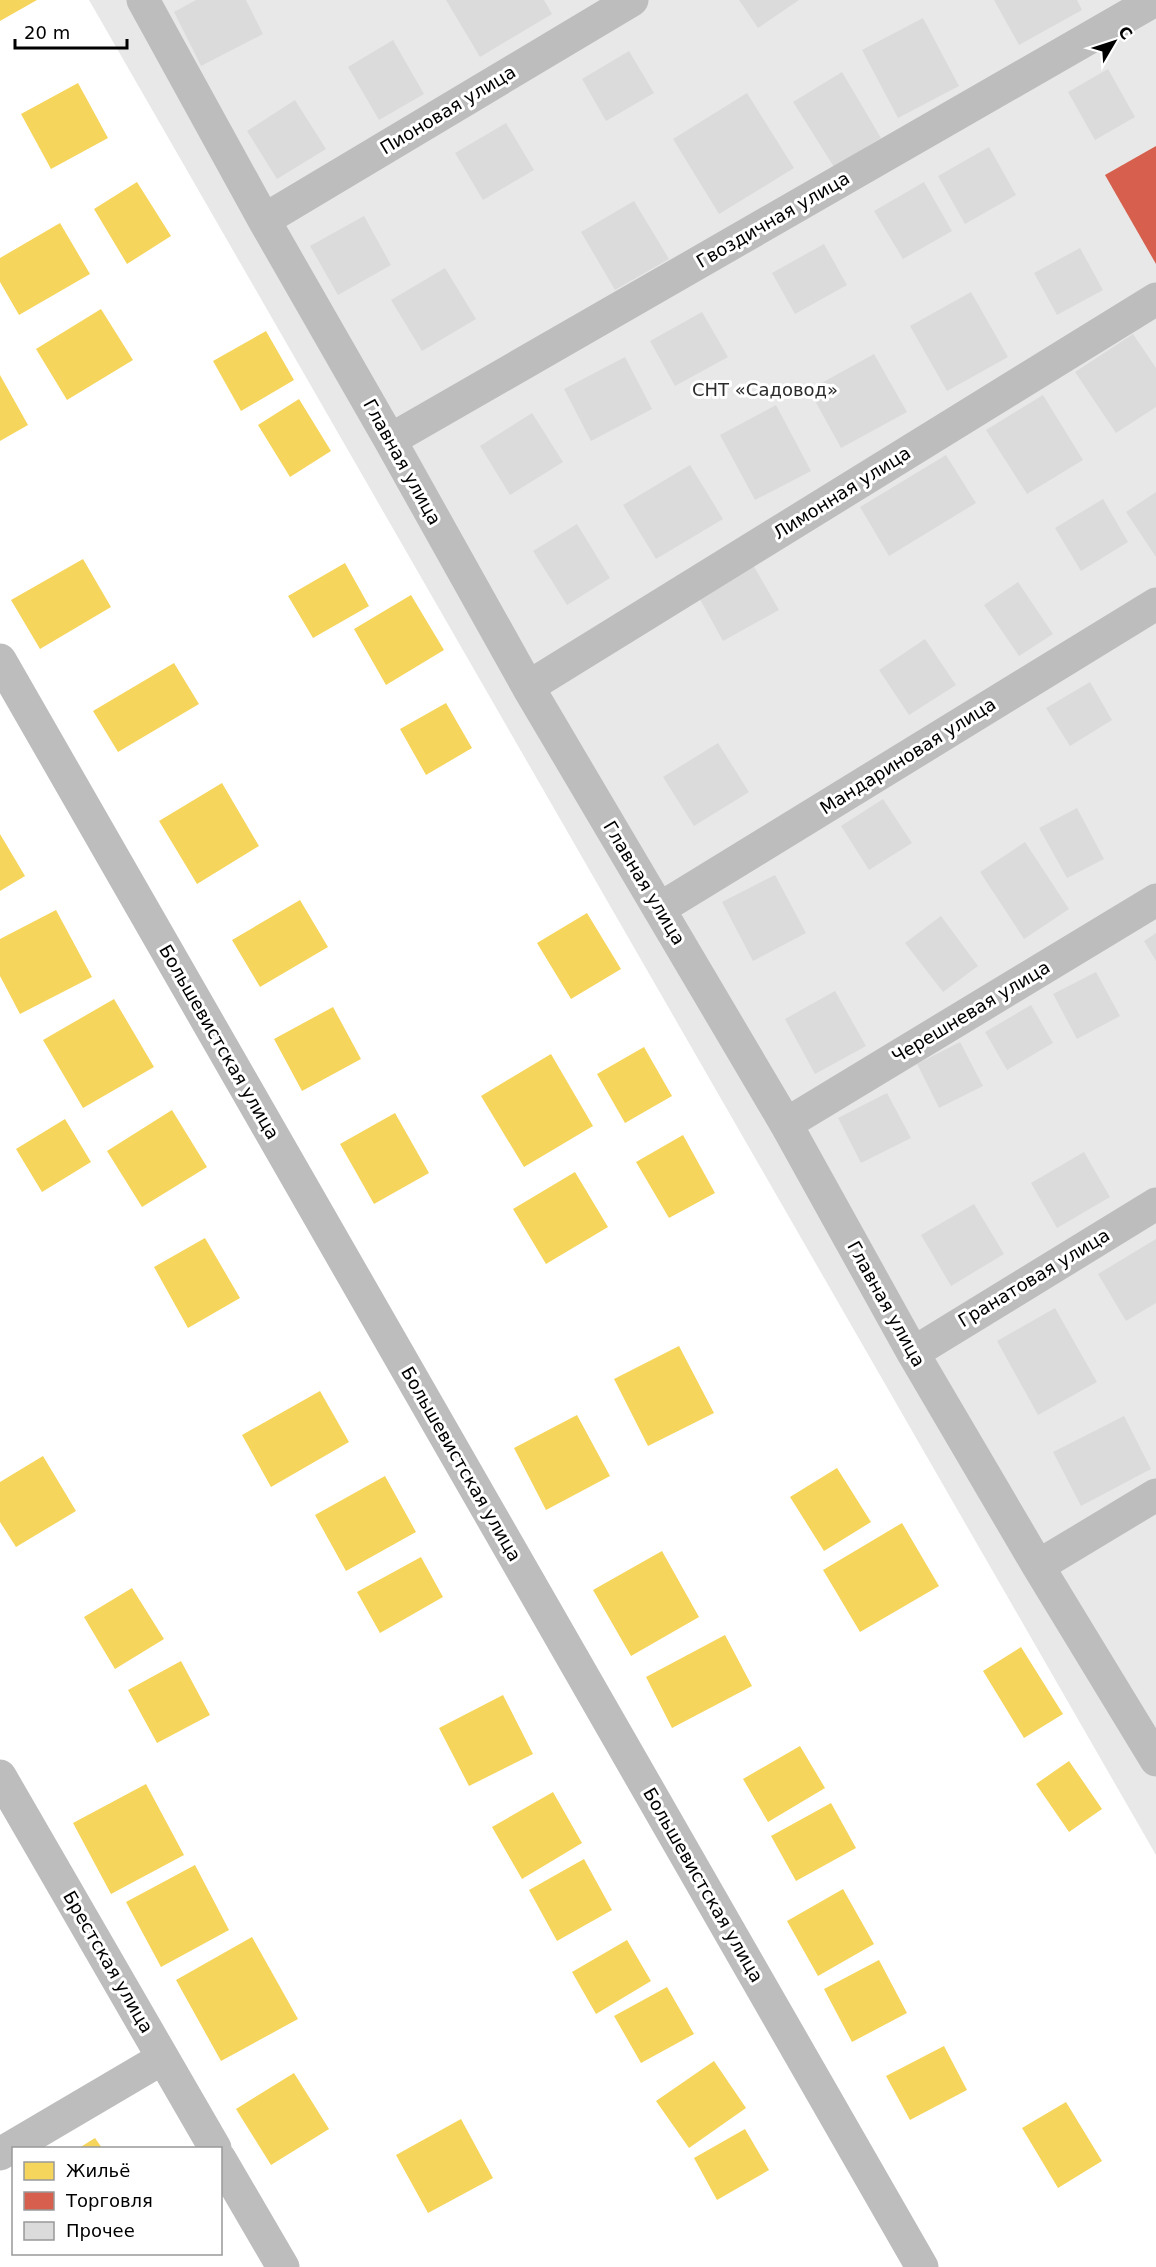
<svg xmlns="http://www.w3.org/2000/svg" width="1156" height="2267" font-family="'DejaVu Sans',sans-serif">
	<rect width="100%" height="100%" fill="#fff"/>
	<path fill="#e8e8e8" d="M89 0H1156V1855Z"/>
	<path fill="#f6d55c" d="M0 0H37L0 21Z
		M78 83 108 138 51 169 21 114Z
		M137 182 171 236 127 264 94 209Z
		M60 223 90 274 19 315 0 282V258Z
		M101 309 133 360 67 400 36 349Z
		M266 331 294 380 241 411 213 361Z
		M0 375 28 425 0 441Z
		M299 399 331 451 290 477 258 425Z
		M83 559 111 607 40 649 11 600Z
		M345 563 369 606 313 638 288 596Z
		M411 595 444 650 386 685 354 629Z
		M174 663 199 704 118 752 93 711Z
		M446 703 472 748 426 775 400 729Z
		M222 783 259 846 197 884 159 821Z
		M0 834 25 876 0 891Z
		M300 900 328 947 260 987 232 940Z
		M56 910 92 977 20 1014 0 976V939Z
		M587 913 621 969 571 999 537 943Z
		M114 999 154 1067 83 1108 43 1040Z
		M333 1007 361 1059 302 1091 274 1039Z
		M644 1047 672 1096 625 1123 597 1074Z
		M551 1054 593 1126 524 1167 481 1096Z
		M172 1110 207 1167 142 1207 107 1151Z
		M395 1113 429 1173 374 1204 340 1144Z
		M65 1119 91 1162 42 1192 16 1149Z
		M683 1135 715 1193 669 1218 636 1162Z
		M575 1172 608 1227 546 1264 513 1209Z
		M205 1238 240 1298 188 1328 154 1267Z
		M679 1346 714 1413 648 1446 614 1379Z
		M320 1391 349 1442 271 1487 242 1435Z
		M577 1415 610 1476 546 1510 514 1448Z
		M43 1456 76 1511 16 1547 0 1522V1482Z
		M837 1468 871 1522 824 1551 790 1497Z
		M385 1476 416 1532 346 1571 315 1515Z
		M902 1523 939 1586 860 1632 823 1570Z
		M662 1551 699 1617 631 1656 593 1590Z
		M421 1557 443 1597 380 1633 357 1592Z
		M132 1588 164 1639 115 1669 84 1617Z
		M725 1635 752 1686 672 1728 646 1677Z
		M1021 1647 1063 1714 1024 1738 983 1671Z
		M181 1661 210 1715 157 1743 128 1690Z
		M503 1695 533 1754 469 1786 439 1728Z
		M800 1746 825 1788 768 1822 743 1779Z
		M1069 1761 1102 1809 1069 1832 1036 1784Z
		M146 1784 184 1855 111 1894 73 1823Z
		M553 1792 582 1843 522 1879 492 1827Z
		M831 1803 856 1848 796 1881 771 1836Z
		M584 1859 612 1910 557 1941 529 1890Z
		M195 1865 229 1930 161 1967 126 1902Z
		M843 1889 874 1944 818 1976 787 1921Z
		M252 1937 298 2019 221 2061 176 1980Z
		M627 1940 651 1981 596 2014 572 1972Z
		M879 1960 907 2013 852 2042 824 1989Z
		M667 1987 694 2034 641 2063 614 2016Z
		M944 2046 967 2090 910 2120 886 2076Z
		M714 2061 746 2108 689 2148 656 2101Z
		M294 2073 329 2129 271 2165 236 2109Z
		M1066 2102 1102 2161 1058 2188 1022 2128Z
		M461 2119 493 2178 428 2213 396 2155Z
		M745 2129 769 2170 717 2200 694 2158Z
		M95 2138 102 2148H79Z"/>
	<path fill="#d6604d" d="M1156 146V264L1105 175Z"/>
	<path fill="#dbdbdb" d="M196 0H246L263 34 201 66 174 12Z
		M446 0H544L552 14 480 57Z
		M739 0H799L758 28Z
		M994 0H1077L1082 10 1019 45Z
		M923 18 959 86 898 118 862 50Z
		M393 40 424 94 379 120 348 67Z
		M629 51 654 93 606 121 582 79Z
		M1108 69 1135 117 1095 140 1068 92Z
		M842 72 881 138 834 167 793 102Z
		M747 93 794 168 719 214 673 139Z
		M295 100 326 149 277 179 247 131Z
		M506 123 534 170 483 200 455 153Z
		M989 147 1016 195 965 224 938 176Z
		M924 182 952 231 903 259 874 211Z
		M634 201 669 259 615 290 581 232Z
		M364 216 391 265 338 295 310 246Z
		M824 244 847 285 795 314 772 273Z
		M1080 248 1103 290 1057 315 1034 273Z
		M445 268 476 319 422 351 391 300Z
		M971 292 1008 357 947 391 910 326Z
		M702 312 728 357 675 386 650 341Z
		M1133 334 1156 368V407L1116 433 1075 372Z
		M874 354 907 412 841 448 809 390Z
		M625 357 652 409 591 441 564 389Z
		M1043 395 1083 460 1027 494 986 430Z
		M776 405 811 471 755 500 720 435Z
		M532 413 563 462 510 495 480 446Z
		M946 455 976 503 889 556 860 507Z
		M690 465 723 519 656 559 623 505Z
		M1156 492V557L1126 512Z
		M1103 499 1128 542 1081 571 1055 528Z
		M577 524 610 578 567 605 533 551Z
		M752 563 779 610 723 641 697 594Z
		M1018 582 1053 634 1019 656 984 605Z
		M925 639 956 685 909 715 879 670Z
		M1090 682 1112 720 1070 746 1046 708Z
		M718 743 749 792 694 826 663 777Z
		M883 799 912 843 869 870 841 826Z
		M1077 808 1104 859 1067 878 1039 828Z
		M1025 842 1069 909 1024 939 980 872Z
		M775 875 806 933 753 961 722 902Z
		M941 916 978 966 943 992 905 943Z
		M1156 933V961L1144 941Z
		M1096 972 1120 1016 1077 1039 1053 994Z
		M835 991 866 1046 815 1074 785 1019Z
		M1031 1005 1053 1043 1007 1070 985 1032Z
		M960 1042 983 1086 939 1108 917 1064Z
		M887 1093 911 1138 861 1163 838 1118Z
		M1084 1152 1110 1197 1057 1228 1031 1183Z
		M974 1204 1004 1254 951 1286 921 1235Z
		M1156 1239V1303L1126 1321 1098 1274Z
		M1055 1308 1097 1382 1038 1415 997 1341Z
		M1124 1416 1151 1469 1081 1506 1053 1452Z"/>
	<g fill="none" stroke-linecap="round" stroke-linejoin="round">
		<path stroke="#bdbdbd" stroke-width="33" d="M143 0 264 220 390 440 528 687 786 1124 913 1353 1038 1566 1156 1760
			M264 220 632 0
			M390 440 1155 0
			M0 660 922 2267
			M528 687 1156 299
			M659 909 1156 604
			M786 1124 1156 900
			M913 1353 1156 1204
			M1038 1566 1156 1495
			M0 1776 215 2148
			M0 2154 163 2058
			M220 2159 283 2267"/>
	</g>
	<g text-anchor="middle" stroke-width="6" stroke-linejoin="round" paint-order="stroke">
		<g font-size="18" fill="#000" stroke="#fff">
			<text transform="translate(448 110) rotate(-31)" y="6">Пионовая улица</text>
			<text transform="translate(773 220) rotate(-30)" y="6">Гвоздичная улица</text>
			<text transform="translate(402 462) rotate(61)" y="6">Главная улица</text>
			<text transform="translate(842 493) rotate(-32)" y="6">Лимонная улица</text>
			<text transform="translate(908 756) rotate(-32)" y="6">Мандариновая улица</text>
			<text transform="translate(644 883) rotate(59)" y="6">Главная улица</text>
			<text transform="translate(971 1012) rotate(-31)" y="6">Черешневая улица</text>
			<text transform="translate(219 1042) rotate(60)" y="6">Большевистская улица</text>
			<text transform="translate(1034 1278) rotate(-31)" y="6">Гранатовая улица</text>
			<text transform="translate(886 1304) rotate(61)" y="6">Главная улица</text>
			<text transform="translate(461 1464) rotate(60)" y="6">Большевистская улица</text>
			<text transform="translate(703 1885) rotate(60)" y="6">Большевистская улица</text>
			<text transform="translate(108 1962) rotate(60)" y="6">Брестская улица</text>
		</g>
		<g font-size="18" fill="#2c2c2c" stroke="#fff">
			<text x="765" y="396">СНТ «Садовод»</text>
		</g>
	</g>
	<rect x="12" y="2147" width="210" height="108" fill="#ffffff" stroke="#999999" stroke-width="1.5"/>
	<rect x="24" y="2162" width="30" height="18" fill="#f6d55c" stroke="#999999" stroke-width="1.5"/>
	<text x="66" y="2177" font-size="18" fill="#000000">Жильё</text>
	<rect x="24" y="2192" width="30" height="18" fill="#d6604d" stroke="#999999" stroke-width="1.5"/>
	<text x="66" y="2207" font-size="18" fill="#000000">Торговля</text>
	<rect x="24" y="2222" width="30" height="18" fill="#dbdbdb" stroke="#999999" stroke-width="1.5"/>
	<text x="66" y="2237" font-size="18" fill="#000000">Прочее</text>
	<g transform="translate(1114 42) rotate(51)" stroke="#ffffff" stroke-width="4.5" paint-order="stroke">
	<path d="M0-4.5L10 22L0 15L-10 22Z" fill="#000000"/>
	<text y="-9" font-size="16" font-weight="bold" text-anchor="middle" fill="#000000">С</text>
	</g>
	<path d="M15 39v9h112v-9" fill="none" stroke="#000000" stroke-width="3"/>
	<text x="24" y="39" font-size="18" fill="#000000" stroke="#ffffff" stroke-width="4.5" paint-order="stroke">20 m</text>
</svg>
